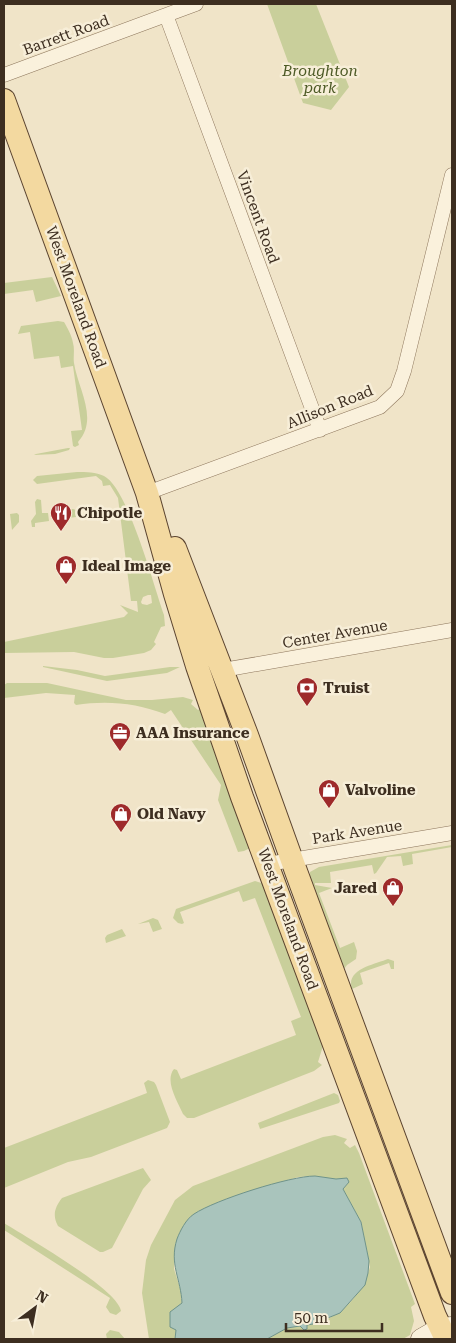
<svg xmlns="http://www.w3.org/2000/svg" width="456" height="1343" font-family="'Roboto Serif',serif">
	<rect width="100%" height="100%" fill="#f0e4c8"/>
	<path fill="#c9cf9b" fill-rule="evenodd" d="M267 4H316L349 87 331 110 303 103Z
		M52 277 61 296 36 302 33 290 4 294V283Z
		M58 321 64 322C67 327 72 336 73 343 75 350 73 357 74 363 78 389 99 419 78 442L79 445 75 447 73 446 71 431 82 430 73 366 61 368 59 356 34 359 30 332 18 334 21 326Z
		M68 448H70L69 450 55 454 34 455 36 454Z
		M77 472C86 472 96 472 104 476 128 488 154 587 164 615L165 626 161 627 154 642 156 644 151 650 144 653 113 658H104L74 652 4 653V642L124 617 128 613 120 605 138 612 137 601H131L118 498 110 485 103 486 102 481 96 476 37 484 33 480 37 476ZM148 595H151L152 603 147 605 142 604 141 602 143 597Z
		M37 499 41 500 42 513H48L49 521 35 523V527H32L31 521 36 514 35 502Z
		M58 508 59 511 73 509 76 510V517L61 519V523L55 524 53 509Z
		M17 513 19 515V522L12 530 10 514Z
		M43 666 77 670 105 676 170 667H180L167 673 107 681 43 667Z
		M7 683H47L126 700H152L183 697 193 700 191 704 198 710 203 707 250 848 244 851 238 852 218 800 221 785 171 710 165 714C137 703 106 700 76 705L74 703 75 695 46 693 4 698V685Z
		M452 845V847L412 854 413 864 403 866 401 856 387 857 376 873 374 874 372 865 330 872 331 883H315V885L332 888 319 893 340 948 354 942 357 951 356 959 347 965 344 969 310 877V872L319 867Z
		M255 881 271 886 323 1046 318 1062 322 1065 314 1071 194 1118H187L183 1114C178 1102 164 1081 174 1069L177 1070 181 1079 296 1035 291 1021 301 1017 255 898 243 902 239 891 180 912 184 923 182 924 178 923 173 918 176 909Z
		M153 918 158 920 162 929 153 932 149 922 138 924Z
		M122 929 126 936 106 943 105 938 107 935Z
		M388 959 394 961V969H391L389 963 360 973 363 984 352 989C345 969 376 964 388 959Z
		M148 1080 154 1082 156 1085 170 1122 167 1128 91 1157 68 1162 4 1188V1148L147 1093 144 1083Z
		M334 1093 338 1095 340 1101 339 1103 260 1129 258 1123Z
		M335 1135 347 1139 344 1143 350 1148 355 1145 359 1153 415 1304 411 1307 414 1321 410 1335 403 1339H267L287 1328 300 1326 304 1330 307 1329V1325C338 1321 362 1296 370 1267L361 1222 343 1189 349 1182 315 1176 298 1177 214 1204 193 1215 177 1240 174 1258V1269L181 1291 182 1304 175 1339H149L142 1293 146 1260 151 1245 175 1200 193 1186 323 1137Z
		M143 1168 151 1180 143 1189 112 1248 103 1252H100L58 1226C52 1215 55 1207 62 1198Z
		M4 1223C26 1237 118 1289 121 1311L116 1315 110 1313 106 1307 110 1298 4 1230Z
		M110 1330 119 1332 125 1339H107L106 1334Z"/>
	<path fill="#a9c4bc" stroke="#6f938a" d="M315 1176 336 1179 347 1178 349 1182 343 1189 361 1222 369 1261 368 1273 365 1285 340 1313 313 1324 307 1325V1329L304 1330 300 1326 287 1328 267 1339H175L176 1330 170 1327V1312L182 1303C181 1279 169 1264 177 1239 180 1231 186 1219 194 1214 215 1200 290 1176 315 1176Z"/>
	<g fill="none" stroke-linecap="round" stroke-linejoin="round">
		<g stroke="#8d765c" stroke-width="15">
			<path id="street" d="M166 15 320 430
				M4 75 196 4
				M147 493 380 407 397 391 404 371 452 175
				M223 670 452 630
				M268 864 452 833"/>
		</g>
		<g stroke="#6f573f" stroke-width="21">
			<path id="secondary" d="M421 1339 440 1328 452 1327"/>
		</g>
		<g stroke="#5b4430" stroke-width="24">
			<path id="primary" d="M4 100 147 493 175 594 197 666 242 797 435 1316 446 1339
				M175 548 247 735 297 874 452 1293"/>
		</g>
		<use href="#street" stroke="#faf1dc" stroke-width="14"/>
		<use href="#secondary" stroke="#faf1dc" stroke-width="20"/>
		<use href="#primary" stroke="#f3d9a0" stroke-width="22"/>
	</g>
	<defs>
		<g id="restaurant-pin" transform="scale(1.125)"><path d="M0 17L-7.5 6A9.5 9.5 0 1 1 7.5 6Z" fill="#9e2a2b" stroke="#f7eed8"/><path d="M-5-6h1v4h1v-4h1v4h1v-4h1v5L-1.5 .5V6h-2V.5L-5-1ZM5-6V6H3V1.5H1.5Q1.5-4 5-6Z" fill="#fff"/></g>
		<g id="shop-pin" transform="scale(1.125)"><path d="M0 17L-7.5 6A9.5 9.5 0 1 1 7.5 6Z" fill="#9e2a2b" stroke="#f7eed8"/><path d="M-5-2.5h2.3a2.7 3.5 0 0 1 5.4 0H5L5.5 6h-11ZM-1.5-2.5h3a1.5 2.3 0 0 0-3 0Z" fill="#fff"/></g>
		<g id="bank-pin" transform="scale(1.125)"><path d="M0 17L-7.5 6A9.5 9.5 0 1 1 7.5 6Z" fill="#9e2a2b" stroke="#f7eed8"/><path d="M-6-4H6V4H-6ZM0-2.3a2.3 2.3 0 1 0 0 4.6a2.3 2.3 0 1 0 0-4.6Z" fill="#fff"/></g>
		<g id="office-pin" transform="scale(1.125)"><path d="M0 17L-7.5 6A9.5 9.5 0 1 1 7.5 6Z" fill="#9e2a2b" stroke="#f7eed8"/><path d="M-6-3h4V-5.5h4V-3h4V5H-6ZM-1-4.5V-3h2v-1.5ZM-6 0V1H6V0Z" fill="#fff"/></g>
	</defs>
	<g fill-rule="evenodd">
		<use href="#restaurant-pin" x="61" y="513"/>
		<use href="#shop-pin" x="66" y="566"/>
		<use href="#bank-pin" x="307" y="688"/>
		<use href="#office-pin" x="120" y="733"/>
		<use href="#shop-pin" x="329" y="790"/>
		<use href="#shop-pin" x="121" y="814"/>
		<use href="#shop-pin" x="393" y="888"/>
	</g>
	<g text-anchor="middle" stroke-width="5" stroke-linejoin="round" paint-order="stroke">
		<g font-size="15" fill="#3d2e20" stroke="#f7eed8">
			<text transform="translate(66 35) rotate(-20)" y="5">Barrett Road</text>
			<text transform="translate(258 217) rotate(70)" y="5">Vincent Road</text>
			<text transform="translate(76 297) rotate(70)" y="5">West Moreland Road</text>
			<text transform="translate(330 407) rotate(-22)" y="5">Allison Road</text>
			<text transform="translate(335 634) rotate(-10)" y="5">Center Avenue</text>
			<text transform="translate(357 832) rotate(-9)" y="5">Park Avenue</text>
			<text transform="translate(288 919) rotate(70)" y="5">West Moreland Road</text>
		</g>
		<g font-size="15" font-style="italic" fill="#4d5a26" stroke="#f7eed8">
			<text x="320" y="76">Broughton<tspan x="320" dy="17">park</tspan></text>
		</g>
		<g font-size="15" font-weight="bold" fill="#3d2e20" stroke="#f7eed8" text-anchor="start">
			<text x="77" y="518">Chipotle</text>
			<text x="82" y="571">Ideal Image</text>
			<text x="323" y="693">Truist</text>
			<text x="136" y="738">AAA Insurance</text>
			<text x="345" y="795">Valvoline</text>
			<text x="137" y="819">Old Navy</text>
			<text x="377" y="893" text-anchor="end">Jared</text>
		</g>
	</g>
	<rect width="456" height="1343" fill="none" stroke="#3d2e20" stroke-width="10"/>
	<g transform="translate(35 1308) rotate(32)" stroke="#f7eed8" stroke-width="4" paint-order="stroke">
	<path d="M0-4L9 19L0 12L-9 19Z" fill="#3d2e20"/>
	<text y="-8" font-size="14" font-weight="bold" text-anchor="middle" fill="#3d2e20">N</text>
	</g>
	<path d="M286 1323v8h96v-8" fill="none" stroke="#3d2e20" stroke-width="2.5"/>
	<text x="294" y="1323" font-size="15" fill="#3d2e20" stroke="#f7eed8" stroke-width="4" paint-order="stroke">50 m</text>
</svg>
